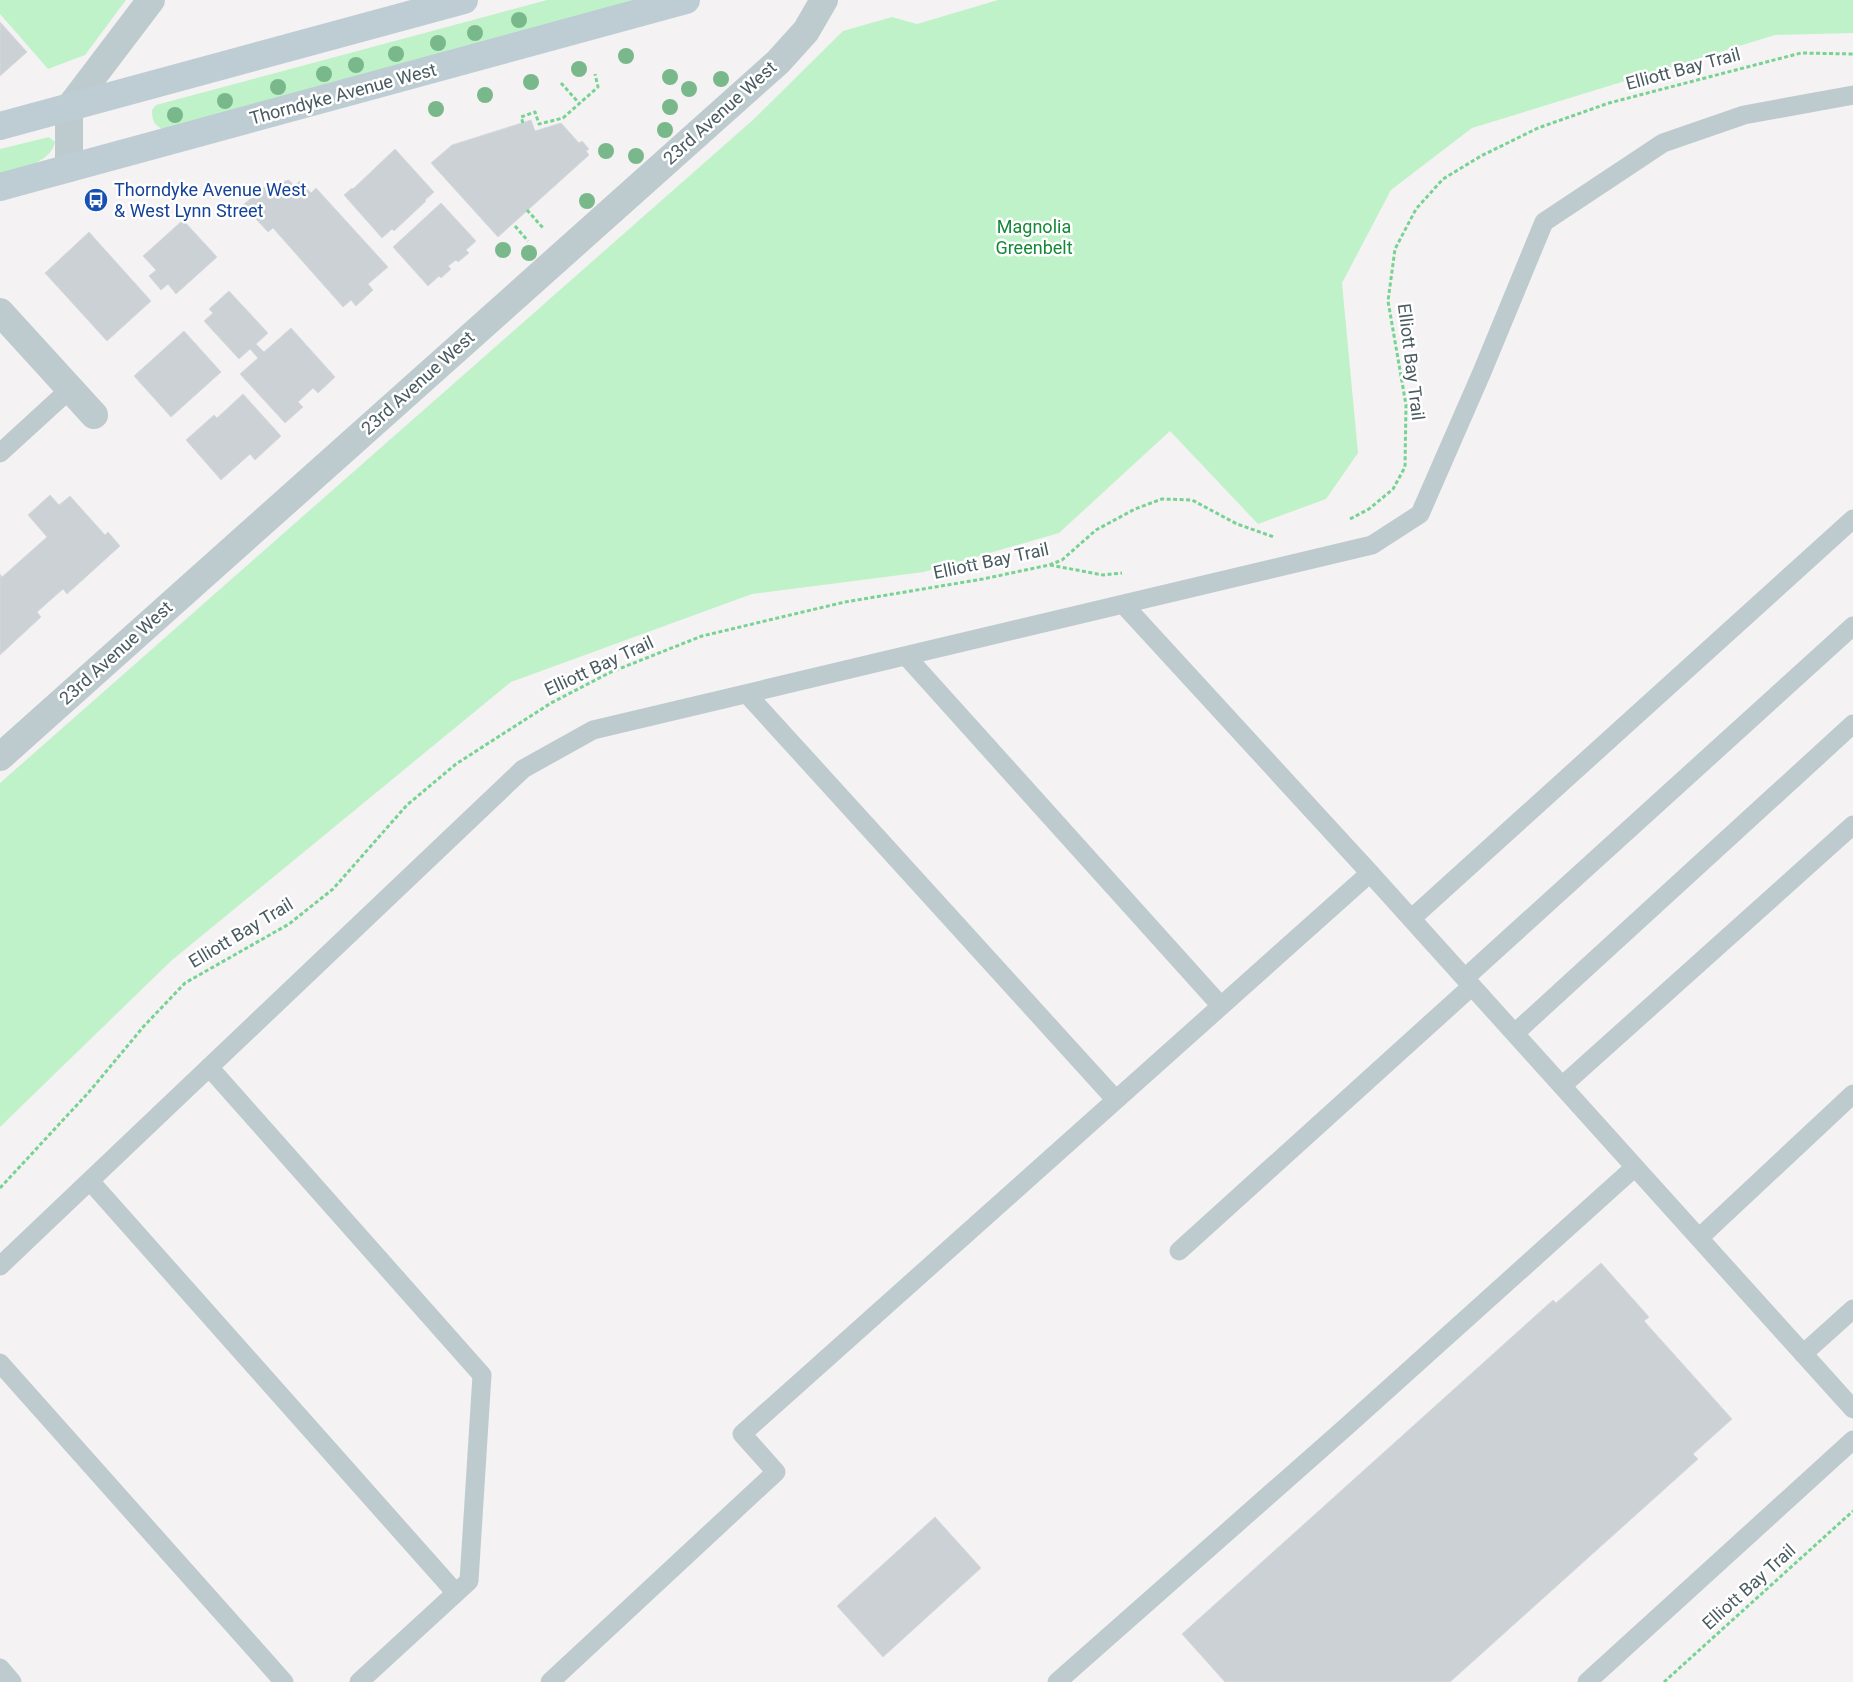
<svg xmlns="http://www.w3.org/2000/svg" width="1853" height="1682" font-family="Roboto,sans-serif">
	<rect width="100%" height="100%" fill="#f5f2f3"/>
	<path fill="#c0f2c9" d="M0 0H126L85 55 48 69 0 14Z
		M547 0H637L164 130C154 125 152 121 152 110L156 105Z
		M998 0H1853V33L1775 35 1472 128 1391 190 1342 283 1358 453 1326 499 1258 524 1170 431 1059 533 924 572 752 594 511 682 171 961 0 1127V783L754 119 843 31 892 17 917 24Z
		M49 137 55 142C51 163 18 170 0 174V149Z"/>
	<path fill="#ccd1d5" stroke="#d6dade" d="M0 22 27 52 0 76Z
		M531 120 535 131 561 123 579 143 582 141 589 149 586 151 589 155 498 237 431 163 452 145Z
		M395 149 434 192 425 200 426 201 394 231 392 229 382 238 344 195 352 188 353 189Z
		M289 180 294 186 300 181 311 193 316 188 388 267 368 284 373 290 356 306 351 300 343 307 273 228 268 232 243 205 263 188Z
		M441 203 476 241 466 250 469 253 458 262 456 260 448 266 451 269 441 278 439 276 428 286 393 247Z
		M183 220 217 257 176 294 168 284 161 290 149 276 156 270 143 256Z
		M89 232 151 301 107 341 45 273Z
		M229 291 268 333 256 344 264 352 291 328 335 377 318 393 313 388 298 402 303 407 285 423 240 374 258 358 250 349 239 359 204 321 213 313 209 309Z
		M184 331 221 372 171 417 134 376Z
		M243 394 281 436 255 460 250 454 221 480 186 440 214 415 217 418Z
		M50 495 59 505 70 496 105 535 108 532 120 546 67 594 63 589 37 612 41 617 0 655V574L2 577 47 537 28 515Z
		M1601 1263 1649 1317 1644 1321 1732 1419 1693 1454 1698 1459 1450 1682H1225L1182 1634 1553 1300 1556 1303Z
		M935 1517 981 1568 883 1657 837 1606Z"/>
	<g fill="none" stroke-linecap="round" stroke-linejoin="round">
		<path stroke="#76d391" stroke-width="3" stroke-dasharray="4 2.5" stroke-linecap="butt" d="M561 83 579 103
			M523 123 521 117 535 112 539 124 563 118 598 87 595 74
			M527 210 543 228
			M515 226 528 241
			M1350 519 1369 509 1393 489 1405 467 1406 405 1388 301 1395 249 1416 209 1443 179 1481 156 1538 128 1609 103 1801 53 1853 54
			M1050 565 1103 575 1122 573
			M0 1188 89 1092 144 1026 185 983 289 924 333 889 407 805 456 764 551 703 611 672 702 636 845 602 983 579 1049 565 1062 560 1096 530 1135 509 1162 499 1192 500 1237 524 1274 537
			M1664 1682 1853 1511"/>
		<path stroke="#bdcbcf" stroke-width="19" d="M0 453 70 389
			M1123 604 1370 873 1853 1409
			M906 656 1221 1006
			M747 694 1116 1100
			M1411 919 1853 519
			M1465 978 1853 626
			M1515 1033 1853 724
			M209 1067 482 1375 469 1581 359 1682
			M1562 1086 1853 825
			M90 1181 456 1593
			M1699 1238 1853 1094
			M1179 1251 1472 986
			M0 1266 523 769 593 730 1372 545 1420 514 1482 372 1544 222 1663 143 1744 115 1853 95
			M1803 1354 1853 1309
			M0 1363 284 1682
			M0 1668 12 1682
			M550 1682 776 1472 742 1434 1370 873
			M1057 1682 1346 1427 1635 1167
			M1587 1682 1853 1440"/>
		<path stroke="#bdcbcf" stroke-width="28" d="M69 168V108L151 0
			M0 312 94 415
			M0 757 778 62 806 31 824 0"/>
		<path stroke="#becdd4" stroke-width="28" d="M0 126 464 0
			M0 187 686 0"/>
	</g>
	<g fill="#79b88a">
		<circle cx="519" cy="20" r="8"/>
		<circle cx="475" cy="33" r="8"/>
		<circle cx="438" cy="43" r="8"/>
		<circle cx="396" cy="54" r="8"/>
		<circle cx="626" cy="56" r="8"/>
		<circle cx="356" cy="65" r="8"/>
		<circle cx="579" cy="69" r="8"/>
		<circle cx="324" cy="74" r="8"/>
		<circle cx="670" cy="77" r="8"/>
		<circle cx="721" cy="79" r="8"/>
		<circle cx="531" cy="82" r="8"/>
		<circle cx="278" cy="87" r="8"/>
		<circle cx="689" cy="89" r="8"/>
		<circle cx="485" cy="95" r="8"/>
		<circle cx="225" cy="101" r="8"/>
		<circle cx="670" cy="107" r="8"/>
		<circle cx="436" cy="109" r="8"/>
		<circle cx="175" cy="115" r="8"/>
		<circle cx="665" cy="130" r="8"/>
		<circle cx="606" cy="151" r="8"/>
		<circle cx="636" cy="156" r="8"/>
		<circle cx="587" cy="201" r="8"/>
		<circle cx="503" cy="250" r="8"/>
		<circle cx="529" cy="253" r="8"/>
	</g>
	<defs>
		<g id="bus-disc" transform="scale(1.25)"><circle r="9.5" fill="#1a4fb4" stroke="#fff"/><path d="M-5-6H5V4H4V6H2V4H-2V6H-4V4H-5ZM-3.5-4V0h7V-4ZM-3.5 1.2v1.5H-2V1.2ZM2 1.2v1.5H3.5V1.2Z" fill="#fff"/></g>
	</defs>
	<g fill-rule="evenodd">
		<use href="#bus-disc" x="96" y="200"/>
	</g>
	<g text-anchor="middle" stroke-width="5" stroke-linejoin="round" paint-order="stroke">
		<g font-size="18" fill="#495b61" stroke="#fff">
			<text transform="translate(1683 69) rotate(-15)" y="6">Elliott Bay Trail</text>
			<text transform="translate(343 94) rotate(-15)" y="6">Thorndyke Avenue West</text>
			<text transform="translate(720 113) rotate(-42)" y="6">23rd Avenue West</text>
			<text transform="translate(1411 362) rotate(83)" y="6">Elliott Bay Trail</text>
			<text transform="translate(418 383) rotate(-42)" y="6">23rd Avenue West</text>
			<text transform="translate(991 561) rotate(-12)" y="6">Elliott Bay Trail</text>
			<text transform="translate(116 653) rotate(-42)" y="6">23rd Avenue West</text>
			<text transform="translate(599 666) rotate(-25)" y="6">Elliott Bay Trail</text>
			<text transform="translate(241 933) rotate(-31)" y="6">Elliott Bay Trail</text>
			<text transform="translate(1749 1587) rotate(-42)" y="6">Elliott Bay Trail</text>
		</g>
		<g font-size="18" fill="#164399" stroke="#fff" text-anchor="start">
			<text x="114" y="196">Thorndyke Avenue West<tspan x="114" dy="21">&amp; West Lynn Street</tspan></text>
		</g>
		<g font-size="18" fill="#138935" stroke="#fff">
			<text x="1034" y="233">Magnolia<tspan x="1034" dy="21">Greenbelt</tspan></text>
		</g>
	</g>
</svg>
